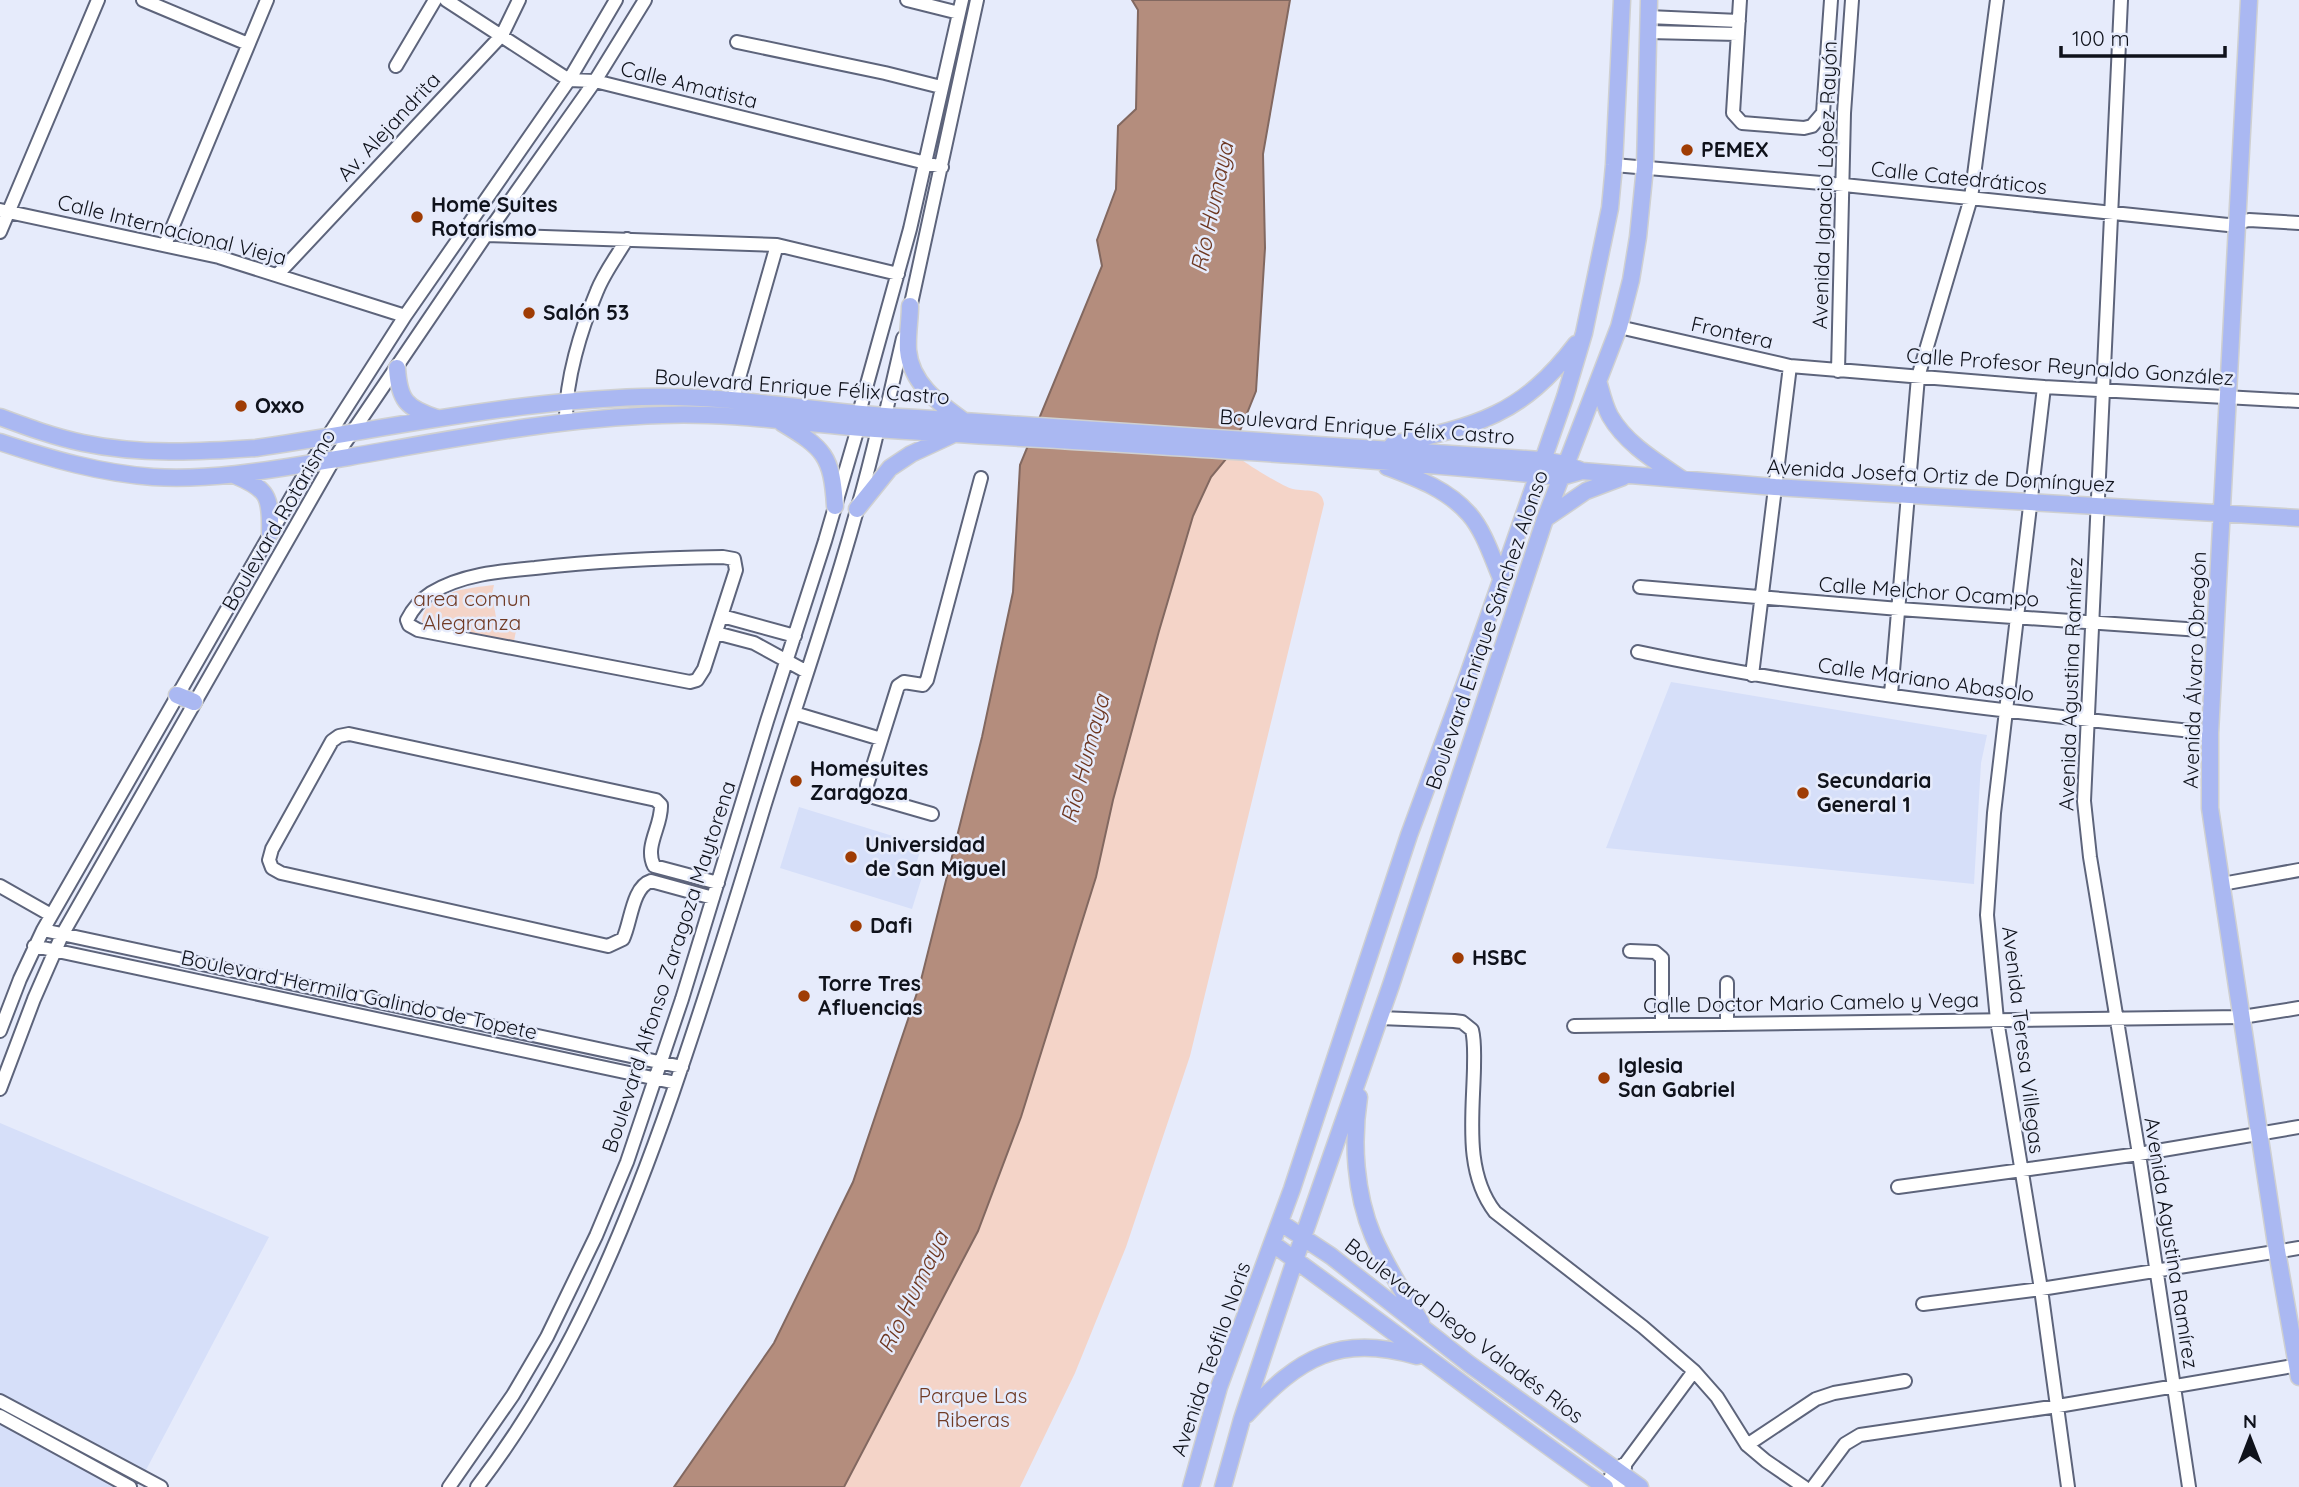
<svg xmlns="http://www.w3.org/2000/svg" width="2299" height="1487" font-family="Quicksand,sans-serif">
	<rect width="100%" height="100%" fill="#e6ebfb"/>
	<path fill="#d6dff9" d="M1671 682 1987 735 1981 763 1974 884 1606 848Z
		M799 807 922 845 913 874 922 877 912 909 780 868Z
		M0 1123 269 1237 137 1487H0Z"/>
	<path fill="#f4d4c8" d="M1231 453C1243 461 1282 487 1293 489 1306 492 1322 487 1324 504L1190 1056 1126 1247 1075 1373 1020 1487H844L978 1231 1021 1117 1096 877 1113 800 1159 631 1193 516 1211 477Z
		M494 585 492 594 497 623 518 621 514 641 423 624 422 621C425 591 470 588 494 585Z"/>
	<path fill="#b48d7d" stroke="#826860" stroke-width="2" d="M1132 0H1290L1263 154 1265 248 1256 391 1231 453 1211 477 1193 516 1159 631 1113 800 1096 877 1021 1117 978 1231 844 1487H674L774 1343 853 1182 920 984 982 737 1013 592 1020 465 1102 266 1097 240 1116 189 1118 126 1136 109 1138 10Z"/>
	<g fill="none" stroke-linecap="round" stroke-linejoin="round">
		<g stroke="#5d647b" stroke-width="16">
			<path id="minor" d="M143 0 248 44
				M446 0 569 80 595 81 942 167
				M907 0 959 13
				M1740 0 1733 113 1742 123 1804 128 1812 126 1823 113 1831 0
				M2121 0 2084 801 2090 857 2139 1154 2189 1487
				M1648 17 1739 21
				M1648 32 1738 34
				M737 42 885 73 941 87
				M396 66 435 0
				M1614 165 1844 185 2228 225 2249 220 2299 223
				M0 210 219 257 405 316
				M0 232 98 0
				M486 235 777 245 898 274
				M165 245 267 0
				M278 274 502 35 519 0
				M909 313 977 0
				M1619 327 1790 366 2044 387 2299 401
				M1838 371 1844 113 1852 0
				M2044 387 1994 813 1987 915 1997 1020 2041 1289 2068 1487
				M733 399 777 245
				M859 413 910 229 962 0
				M885 416 903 338
				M566 422C565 381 581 329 597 291 604 273 617 256 627 239
				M723 557 734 559 736 570 704 669 697 680 690 682 418 630 409 625 407 620C413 608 420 600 431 593 462 574 501 571 535 568 597 561 660 558 723 557Z
				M1640 587 1899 609 2215 631
				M722 616 795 636
				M716 633 754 643 807 672
				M1638 652C1826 692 2018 713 2210 733
				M1752 675 1790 366
				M1891 694 1918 377 1971 198 1997 0
				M794 713 881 739
				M932 814 873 797 869 794 867 785 898 686 904 682 923 685 927 680 981 478
				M2222 884 2299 870
				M0 886 51 915
				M713 898 651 881C632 887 631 923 623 939L608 946 281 873 272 868 269 860 272 849 332 741 339 736 349 734 656 800 661 805C662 826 644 846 654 866L718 883
				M43 930 682 1067
				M34 946 676 1083
				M1630 951 1655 952 1662 958V1024
				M1380 1018 1454 1021 1462 1022 1472 1030C1475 1042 1474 1055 1474 1068 1473 1116 1464 1172 1495 1212L1643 1327 1694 1371 1717 1397 1747 1445 1766 1461 1804 1487
				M1727 1023V983
				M1574 1026 2242 1017 2299 1008
				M0 1031 20 979 43 930 311 463 405 316 569 80 616 0
				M0 1089 34 999 62 935 334 459 486 235 595 81 645 0
				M1898 1187 2139 1154 2299 1127
				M1923 1304 2041 1289 2299 1248
				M0 1401 161 1487
				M0 1416 130 1487
				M1747 1445 1816 1399 1834 1393 1905 1381
				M449 1487 513 1395 547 1337 596 1236 627 1162 682 999 767 721 825 541 858 428
				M477 1487C567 1370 624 1233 672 1095 705 999 735 903 764 807 803 681 848 557 878 429
				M1604 1487 1616 1469 1626 1463 1694 1371
				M1618 1487 1625 1467
				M1813 1487 1845 1444 1860 1435 2058 1406 2299 1365"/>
		</g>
		<g stroke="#cfd0d1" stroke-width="19">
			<path id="major" d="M2249 0 2210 733V808L2214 835 2277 1251 2299 1377
				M910 306C910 320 907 335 908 350 911 384 939 403 964 421
				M397 368C399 400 406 408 437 418
				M1599 384C1602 395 1605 407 1610 416 1626 444 1657 462 1682 479
				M0 417C27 427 54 437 83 443 140 455 199 452 256 448 384 429 512 401 642 397 729 394 814 412 900 417 1114 430 1328 444 1541 460L1565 464 1582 471 1775 487 2299 518
				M782 423C824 448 832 456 835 506
				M0 442C51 459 100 473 153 477 219 481 285 467 349 457 453 439 558 418 662 415 739 412 815 426 891 430 1114 444 1338 455 1561 477L1582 471
				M1393 444C1477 426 1522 415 1576 344
				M1387 467C1416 478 1447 489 1469 514 1484 531 1492 557 1501 578
				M234 475C268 489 271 496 270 533
				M857 509 890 468 911 454 952 435
				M1545 519 1586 491 1623 477
				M177 695 194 702
				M1359 1097C1352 1142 1355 1193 1373 1236 1386 1266 1404 1294 1421 1322
				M1281 1223 1331 1256 1469 1364 1640 1487
				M1273 1244C1385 1324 1492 1408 1605 1487
				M1246 1415C1300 1357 1338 1334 1417 1356
				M1191 1487 1219 1387 1292 1189 1409 835 1468 675 1565 397 1584 333 1610 208 1614 165 1622 0
				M1223 1487 1242 1419 1295 1260 1391 985 1545 519 1619 327 1631 280 1638 237 1645 167 1649 0"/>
		</g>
		<use href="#minor" stroke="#fff" stroke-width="12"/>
		<use href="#major" stroke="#aab8f2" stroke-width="16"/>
	</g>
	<g fill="#9f3c04" stroke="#e6ebfb" stroke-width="2.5">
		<circle cx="1687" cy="150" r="7"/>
		<circle cx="417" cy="217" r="7"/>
		<circle cx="529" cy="313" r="7"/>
		<circle cx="241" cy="406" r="7"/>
		<circle cx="796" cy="781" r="7"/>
		<circle cx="1803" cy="793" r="7"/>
		<circle cx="851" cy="857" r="7"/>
		<circle cx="856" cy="926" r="7"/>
		<circle cx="1458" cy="958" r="7"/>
		<circle cx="804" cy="996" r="7"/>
		<circle cx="1604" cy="1078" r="7"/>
	</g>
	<g text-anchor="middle" stroke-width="5" stroke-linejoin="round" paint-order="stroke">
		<g font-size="21" fill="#0f121b" stroke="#e6ebfb">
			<text transform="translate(689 85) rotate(14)" y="7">Calle Amatista</text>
			<text transform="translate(389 127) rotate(-47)" y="7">Av. Alejandrita</text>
			<text transform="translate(1959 178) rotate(6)" y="7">Calle Catedráticos</text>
			<text transform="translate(1825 185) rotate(-88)" y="7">Avenida Ignacio López Rayón</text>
			<text transform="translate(172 230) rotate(14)" y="7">Calle Internacional Vieja</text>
			<text transform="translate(1732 333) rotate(13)" y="7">Frontera</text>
			<text transform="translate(2070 367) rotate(4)" y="7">Calle Profesor Reynaldo González</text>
			<text transform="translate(802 387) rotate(4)" y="7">Boulevard Enrique Félix Castro</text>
			<text transform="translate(1367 427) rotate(4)" y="7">Boulevard Enrique Félix Castro</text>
			<text transform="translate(1941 476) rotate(3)" y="7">Avenida Josefa Ortiz de Domínguez</text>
			<text transform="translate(279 520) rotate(-60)" y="7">Boulevard Rotarismo</text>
			<text transform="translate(1929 592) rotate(4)" y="7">Calle Melchor Ocampo</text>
			<text transform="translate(1487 630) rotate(-71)" y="7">Boulevard Enrique Sánchez Alonso</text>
			<text transform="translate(2195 670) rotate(-88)" y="7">Avenida Álvaro Obregón</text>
			<text transform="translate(1926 680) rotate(8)" y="7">Calle Mariano Abasolo</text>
			<text transform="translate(2071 684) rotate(-88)" y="7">Avenida Agustina Ramírez</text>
			<text transform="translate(669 967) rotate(-72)" y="7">Boulevard Alfonso Zaragoza Maytorena</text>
			<text transform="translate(359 995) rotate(12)" y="7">Boulevard Hermila Galindo de Topete</text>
			<text transform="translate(1811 1003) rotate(-1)" y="7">Calle Doctor Mario Camelo y Vega</text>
			<text transform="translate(2023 1040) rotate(83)" y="7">Avenida Teresa Villegas</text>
			<text transform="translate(2171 1243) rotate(81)" y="7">Avenida Agustina Ramírez</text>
			<text transform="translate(1464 1331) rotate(37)" y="7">Boulevard Diego Valadés Ríos</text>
			<text transform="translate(1211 1359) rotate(-71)" y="7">Avenida Teófilo Noris</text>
		</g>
		<g font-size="21" font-weight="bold" fill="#0f121b" stroke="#e6ebfb" text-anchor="start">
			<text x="1701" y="157">PEMEX</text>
			<text x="431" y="212">Home Suites<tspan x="431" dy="24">Rotarismo</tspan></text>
			<text x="543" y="320">Salón 53</text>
			<text x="255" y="413">Oxxo</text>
			<text x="810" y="776">Homesuites<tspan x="810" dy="24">Zaragoza</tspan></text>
			<text x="1817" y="788">Secundaria<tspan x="1817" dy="24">General 1</tspan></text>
			<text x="865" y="852">Universidad<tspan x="865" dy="24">de San Miguel</tspan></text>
			<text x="870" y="933">Dafi</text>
			<text x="1472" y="965">HSBC</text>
			<text x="818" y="991">Torre Tres<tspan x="818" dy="24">Afluencias</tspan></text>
			<text x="1618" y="1073">Iglesia<tspan x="1618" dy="24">San Gabriel</tspan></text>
		</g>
		<g font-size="21" fill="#703a24" stroke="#e6ebfb">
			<text x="472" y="606">area comun<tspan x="472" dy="24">Alegranza</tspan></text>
			<text x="973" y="1403">Parque Las<tspan x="973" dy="24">Riberas</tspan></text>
		</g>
		<g font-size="23" font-style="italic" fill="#6d3721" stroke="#e6ebfb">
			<text transform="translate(1212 207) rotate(-78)" y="8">Río Humaya</text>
			<text transform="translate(1085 759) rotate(-75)" y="8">Río Humaya</text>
			<text transform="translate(913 1292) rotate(-64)" y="8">Río Humaya</text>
		</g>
	</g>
	<g transform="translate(2250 1438)" stroke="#e6ebfb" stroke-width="5" paint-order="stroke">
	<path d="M0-5L12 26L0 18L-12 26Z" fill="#0f121b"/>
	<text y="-10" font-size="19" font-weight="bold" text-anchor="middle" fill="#0f121b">N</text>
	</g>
	<path d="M2061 46v10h164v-10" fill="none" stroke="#0f121b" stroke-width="3.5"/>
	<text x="2072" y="46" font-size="21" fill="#0f121b" stroke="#e6ebfb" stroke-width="5" paint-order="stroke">100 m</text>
</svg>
